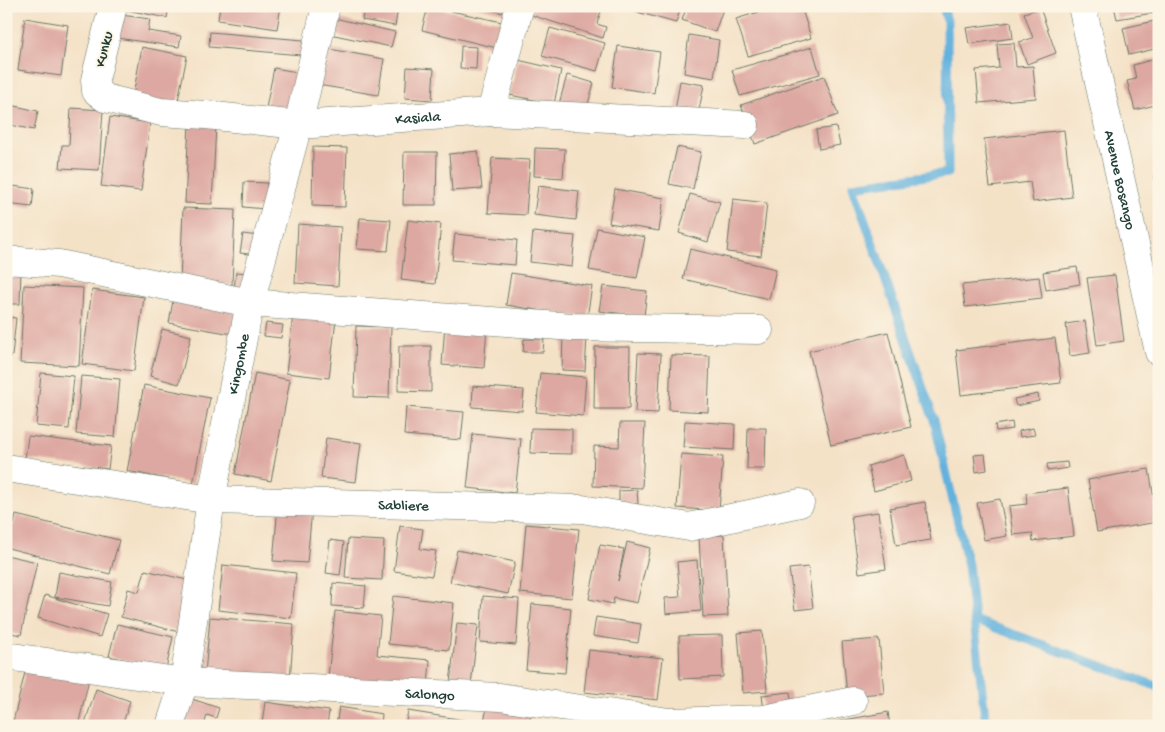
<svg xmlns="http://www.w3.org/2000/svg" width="1165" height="732" font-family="'Gochi Hand',sans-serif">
	<rect width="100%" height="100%" fill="#fcf5e5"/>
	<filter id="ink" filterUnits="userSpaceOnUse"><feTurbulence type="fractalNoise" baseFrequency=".02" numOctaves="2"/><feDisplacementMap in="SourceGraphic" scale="10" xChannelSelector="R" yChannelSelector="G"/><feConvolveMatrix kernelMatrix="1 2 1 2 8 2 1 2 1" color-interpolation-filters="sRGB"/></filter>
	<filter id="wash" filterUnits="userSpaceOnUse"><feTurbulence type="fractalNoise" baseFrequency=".0096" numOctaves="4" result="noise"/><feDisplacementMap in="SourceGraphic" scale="20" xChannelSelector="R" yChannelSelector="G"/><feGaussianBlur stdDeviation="1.12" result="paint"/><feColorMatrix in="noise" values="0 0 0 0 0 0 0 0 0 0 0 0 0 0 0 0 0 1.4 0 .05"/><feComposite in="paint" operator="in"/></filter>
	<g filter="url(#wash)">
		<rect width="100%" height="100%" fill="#f4e2c7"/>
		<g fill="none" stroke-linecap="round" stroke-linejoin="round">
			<path stroke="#63b2dd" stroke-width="9" d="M943 6 947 21 948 173 853 186 934 420 968 565 986 726
				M974 620 1159 687"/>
		</g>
		<g id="blocks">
			<path fill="#dda8a1" d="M123 6H169L167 18 122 9Z
				M220 6H281L277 29 218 20Z
				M364 6H382L398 9 395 26 362 20Z
				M428 6 502 22 497 48 422 30Z
				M474 6H514L512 15Z
				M534 6H597L602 8 597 24 606 27 603 38 531 15Z
				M623 6H681L676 23 623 8Z
				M687 6H724L715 32 682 20Z
				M778 6H801L811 38 748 56 736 19Z
				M1114 6H1159V12L1117 19Z
				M1040 8 1056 53 1027 64 1019 42 1033 38 1024 13Z
				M121 15 150 19 148 31 181 36 179 47 117 38Z
				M25 18 68 25 61 76 18 70Z
				M334 18 395 32 391 47 330 34Z
				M1159 20V48L1129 55 1123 28Z
				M1011 22 1013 38 969 44 966 28Z
				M550 28 605 43 597 71 542 56Z
				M210 32 303 40 301 55 209 47Z
				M689 35 719 40 714 78 684 73Z
				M1014 43 1016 67 1033 66 1036 98 979 103 976 70 999 68 997 44Z
				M461 46 477 47 476 69 460 68Z
				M618 46 660 52 654 93 612 87Z
				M142 47 187 56 176 110 132 101Z
				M812 47 820 74 740 96 732 70Z
				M324 48 384 59 378 95 318 85Z
				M1158 58 1159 104 1135 110 1127 81 1136 79 1133 65Z
				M518 60 561 70 554 104 510 95Z
				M407 67 434 69 432 100 405 98Z
				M274 68 297 72 288 117 265 113Z
				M567 75 594 83 586 111 559 104Z
				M824 76 838 115 755 144 741 105Z
				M680 81 704 85 698 115 675 111Z
				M6 104 38 111 34 130 6 124Z
				M71 108 103 110 99 170 60 168 62 145H69Z
				M110 117 150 123 141 191 101 186Z
				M189 123 216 125 212 204 185 203Z
				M836 127 840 145 819 149 816 130Z
				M1064 130 1072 197 1033 202 1030 182 990 187 984 139Z
				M313 147 347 148 345 207 312 206Z
				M677 147 701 152 693 189 669 184Z
				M535 148 565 149 563 178 534 176Z
				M478 151 482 189 452 191 449 154Z
				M404 152H437L436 205H403Z
				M492 158 530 160 526 215 488 213Z
				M1159 174V200L1158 201 1154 175Z
				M244 182 267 183 265 209 243 207Z
				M6 185 34 189 32 207 6 204Z
				M538 186 579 191 576 220 534 215Z
				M615 189 664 198 659 231 609 223Z
				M690 194 720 202 708 242 679 233Z
				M733 199 767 203 761 256 727 252Z
				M183 208 235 210 232 285 180 283Z
				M360 218 391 220 388 251 357 249Z
				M408 220 441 224 435 284 401 280Z
				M298 224 341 227 338 286 295 283Z
				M597 228 645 237 637 278 589 270Z
				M533 232 575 236 572 267 530 262Z
				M243 234 258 236 256 255 240 253Z
				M455 234 517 240 515 265 452 260Z
				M690 249 776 269 769 299 683 279Z
				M1077 267 1080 284 1046 290 1043 272Z
				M6 268H21L20 304H6Z
				M236 272 248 273 246 290 234 289Z
				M511 273 592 286 587 318 506 305Z
				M1115 275 1124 341 1097 345 1087 278Z
				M1039 277 1042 298 965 307 962 285Z
				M24 285 83 288 79 366 20 363Z
				M603 286 647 291 644 316 599 311Z
				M92 290 144 297 134 371 82 364Z
				M174 295 243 308 238 335 169 323Z
				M293 315 336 319 329 378 286 373Z
				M6 317 16 318 12 356H6Z
				M1085 321 1090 353 1070 356 1066 324Z
				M266 323 283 325 281 338 264 336Z
				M445 324 487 327 484 368 442 365Z
				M356 326 391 327 389 398 354 397Z
				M162 329 191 336 179 384 150 376Z
				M888 332 911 427 831 445 809 351Z
				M563 335 587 336 585 371 562 370Z
				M1055 338 1061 383 961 395 956 350Z
				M524 339H544L543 352H523Z
				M399 346H431V392L398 391Z
				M595 347H630L629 409H594Z
				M638 353 661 354 658 413 635 412Z
				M671 355 710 356 708 412 669 410Z
				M41 373 74 376 69 429 36 426Z
				M255 373 290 380 271 481 235 474Z
				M540 373 586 377 583 416 536 412Z
				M81 376 120 379 115 437 76 434Z
				M144 385 210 398 193 484 127 471Z
				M473 386 524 390 522 411 472 407Z
				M1038 394 1039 401 1016 406 1014 399Z
				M406 407 464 412 461 440 404 435Z
				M685 421 735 424 734 450 683 447Z
				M1012 422 1013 429 996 431 995 425Z
				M620 423H645L642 488 593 486 594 446 619 447Z
				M531 428 572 429V454L530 453Z
				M748 428H766L765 469H747Z
				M1033 428 1035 435 1020 437 1019 431Z
				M473 434 521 439 515 493 467 488Z
				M28 436 111 446 108 469 25 459Z
				M326 438 361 443 356 482 321 478Z
				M681 454 723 457 719 511 677 508Z
				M985 454 987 470 976 472 974 455Z
				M904 455 911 481 874 491 868 466Z
				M1067 462 1068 468 1048 471 1047 464Z
				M1149 469 1158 522 1097 532 1088 480Z
				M1068 488 1074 536 1033 541 1032 533 1013 535 1009 506 1027 504 1026 493Z
				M637 490 638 504H619V491Z
				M1000 499 1007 536 984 540 977 503Z
				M925 502 931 540 896 545 890 508Z
				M278 506 312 509 307 563 273 561Z
				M878 512 886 569 859 573 851 516Z
				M16 515 119 540 110 574 8 548Z
				M526 524 579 529 572 598 520 593Z
				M400 526 423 529 420 549 436 551 432 576 394 571Z
				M724 535 728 616 703 617 699 536Z
				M348 539 384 541 382 580 345 578Z
				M330 540 344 542 340 575 326 573Z
				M627 542 650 548 637 603 614 598 613 604 589 599 600 545 624 549 618 581Z
				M457 550 515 562 508 594 450 582Z
				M6 555 37 562 21 635 6 632Z
				M697 560 701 611 666 614 665 598 680 597 677 562Z
				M223 565 296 573 291 618 218 610Z
				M808 567 813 608 795 610 789 569Z
				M145 570 191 581 179 632 121 617 128 589 139 592Z
				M59 572 112 582 108 606 55 597Z
				M333 583 366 586 364 608 332 606Z
				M45 595 107 614 100 637 38 618Z
				M393 596 454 603 449 650 388 644Z
				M483 596 519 599 516 645 480 642Z
				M532 604 571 608 565 673 526 670Z
				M335 611 381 616 377 655 430 660 428 687 328 677Z
				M210 617 294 624 290 681 205 674Z
				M596 617 641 624 638 643 593 636Z
				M457 623 478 625 471 685 450 683Z
				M117 624 173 637 166 669 109 656Z
				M762 631 767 691 743 693 738 633Z
				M722 635 723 677 680 679 679 636Z
				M879 639 884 693 847 696 842 642Z
				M589 650 663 658 658 700 584 692Z
				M27 664 89 679 78 726H12Z
				M96 689 130 701 122 726H84Z
				M790 692 792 708 764 711 762 695Z
				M189 698 219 708 216 718 207 715 204 726H179Z
				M265 702 329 711 327 726H278L262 724Z
				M488 704 531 714 528 726 483 725Z
				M339 707 382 714 381 726H336Z
				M408 711 464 720 463 726H405Z
				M888 712 890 726H824L823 724Z"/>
		</g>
	</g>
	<g filter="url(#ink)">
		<use href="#blocks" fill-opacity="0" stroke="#6a7767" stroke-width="1"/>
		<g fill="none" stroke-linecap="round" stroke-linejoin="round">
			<g stroke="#6a7767" stroke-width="29">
				<g id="minor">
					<path id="s1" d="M113 6 95 80 96 91 105 98 161 112 206 115 298 125 491 112 745 125"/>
					<path id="s2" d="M1082 6 1159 352"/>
					<path d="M491 112 520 6"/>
					<path d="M6 260 59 264 250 303 573 327 759 330"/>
					<path id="s3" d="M6 468 211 500 582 509 689 527 800 503"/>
					<path id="s4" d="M6 656 184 682 500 697 669 722 764 719 853 701"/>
					<path id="s5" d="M170 726 184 682 211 500 250 303 298 125 326 6"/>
				</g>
			</g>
			<use href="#minor" stroke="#fff" stroke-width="28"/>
		</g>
	</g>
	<g text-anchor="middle" stroke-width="4" stroke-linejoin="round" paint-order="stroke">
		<g font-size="15" fill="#1f3d34" stroke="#fcf5e5">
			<text transform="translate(103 49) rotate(-76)" y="5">Kunku</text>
			<text dy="5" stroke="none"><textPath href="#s1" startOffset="414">Kasiala</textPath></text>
			<text dy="5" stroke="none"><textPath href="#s2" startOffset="178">Avenue Bosango</textPath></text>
			<text dy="5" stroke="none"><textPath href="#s5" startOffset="369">Kingombe</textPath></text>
			<text dy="5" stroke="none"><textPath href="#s3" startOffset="400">Sabliere</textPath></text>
			<text dy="5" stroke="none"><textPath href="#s4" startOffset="426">Salongo</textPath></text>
		</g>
	</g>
	<rect width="1165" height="732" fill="none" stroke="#fcf5e5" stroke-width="25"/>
</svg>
